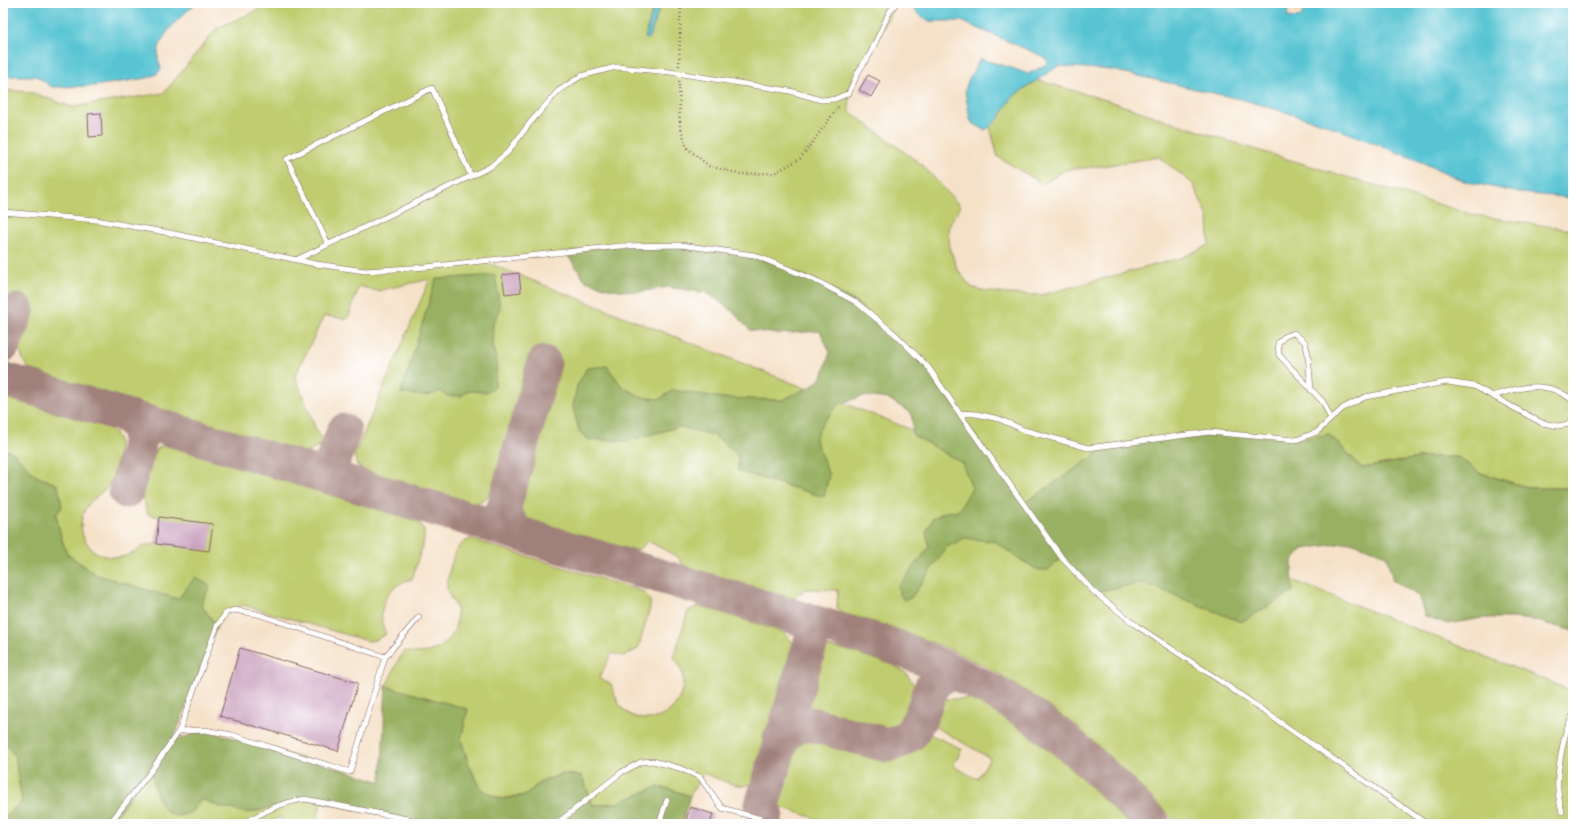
<svg xmlns="http://www.w3.org/2000/svg" width="1576" height="827" font-family="Mali,sans-serif">
	<rect width="100%" height="100%" fill="#fff"/>
	<filter id="ink" filterUnits="userSpaceOnUse"><feTurbulence type="fractalNoise" baseFrequency=".025" numOctaves="2"/><feDisplacementMap in="SourceGraphic" scale="8" xChannelSelector="R" yChannelSelector="G"/><feConvolveMatrix kernelMatrix="1 2 1 2 8 2 1 2 1" color-interpolation-filters="sRGB"/></filter>
	<filter id="wash" filterUnits="userSpaceOnUse"><feTurbulence type="fractalNoise" baseFrequency=".012" numOctaves="4" result="noise"/><feDisplacementMap in="SourceGraphic" scale="16" xChannelSelector="R" yChannelSelector="G"/><feGaussianBlur stdDeviation="0.9" result="paint"/><feColorMatrix in="noise" values="0 0 0 0 0 0 0 0 0 0 0 0 0 0 0 0 0 1.4 0 .05"/><feComposite in="paint" operator="in"/></filter>
	<g filter="url(#wash)">
		<rect width="100%" height="100%" fill="#f5e1c8"/>
		<path fill="#bfcd70" stroke="#84764e" fill-rule="evenodd" d="M274 3H655L646 32 650 35 661 3H896L870 54 850 84 849 111 922 165 961 207 953 218 948 229 950 248 957 269 971 287 985 291 1008 294 1041 295 1181 258 1209 245 1208 217 1193 184 1159 157 1102 166 1065 170 1043 184 998 157 990 127 999 118 1012 97 1037 80 1109 101 1247 147 1474 215 1573 230V488H1530L1480 473 1458 457H1424L1362 468 1329 434 1051 485 1573 691V824H1178L1108 755 1075 725 1031 694 987 667 947 648 892 627 842 613 837 608 838 590 805 589 796 597 789 598 688 568 683 565 678 557 648 541 638 550 628 549 529 519C521 514 518 510 518 500L553 378 487 497 477 503H470L364 471 357 465 354 456 430 279 377 291 359 286 348 319 324 316 295 376 315 427 321 437 322 443 309 452 301 453 30 369C21 361 24 358 19 350 15 343 8 336 3 330V90L30 92 72 107 164 93 217 28ZM681 245 928 367 993 462 483 261Z
			M3 397 109 428C114 432 118 436 119 442 120 450 113 481 108 486 101 495 90 499 85 510 74 530 88 555 110 557 119 558 129 556 136 551 139 549 141 546 144 546 147 544 152 545 156 544L159 517 148 514 142 496 154 455 158 448 165 445 419 522 424 530V540L412 579C386 585 375 610 386 634L375 640 368 641 243 605 226 613 217 626 201 605 195 578 178 599 97 576 67 554 61 537 56 515 58 485 36 476 13 453 3 449Z
			M470 539 644 592 650 600V608L638 649 623 656 612 653 599 678 611 684C614 692 616 700 621 707 624 711 629 714 633 716 660 728 686 704 683 676 682 669 678 663 674 657L688 611 696 607H704L785 633C792 641 796 647 798 658L763 769C759 775 755 782 748 785 738 789 714 777 703 773L690 796 670 789 657 787 617 803 593 805 582 776 561 774 539 783 526 795 501 799 482 790 469 765 461 740 386 686 399 659 405 651C431 658 457 644 457 615 457 603 449 598 447 589 446 582 453 554 458 548 461 544 465 541 470 539Z
			M826 647 842 649 893 665 906 673 915 686 920 697 917 713 910 725 901 733H889L856 723 825 718 814 715C810 709 805 703 803 696 797 678 809 654 826 647Z
			M943 699H974L1018 726 1074 771 1129 824H833L781 807C775 802 770 795 771 788 772 779 783 755 786 745L805 738 877 759 892 758 904 753 913 745 923 731 962 749 953 766 977 779 990 758 928 723 935 705Z
			M3 738 15 757 22 802 3 818Z
			M151 771 190 813 201 799 220 807H273L305 799 321 802 317 824H285L280 817 269 824H109Z"/>
		<path fill="#97b062" stroke="#706846" d="M681 245 754 255 815 280 856 302 928 367 1023 504 1109 446 1209 432 1296 440 1329 434 1362 468 1424 457H1458L1480 473 1530 488H1573V631L1533 620 1511 618H1482L1448 624 1425 616 1418 596 1393 580 1386 555 1351 542 1303 549 1292 561 1293 592 1241 622 1144 583 1094 592 1062 558 1048 570H1038L1016 557 996 542 965 538 947 547 911 598 904 600 899 594 898 587 929 547 926 532 933 518 945 512 958 511 972 488 962 463 913 435 912 414 889 399 864 396 839 404 822 424 815 439 829 475 824 497 738 471V455L714 435 679 427 626 441 589 440 579 431 573 406 577 386 587 368 607 366 621 385 641 397 660 399 673 390 724 398 782 400 812 386 822 377 830 352 820 331 777 334 750 330 731 310 707 293 668 287 638 292 611 289 586 281 565 252 620 246Z
			M495 275 500 308 493 324 492 345 497 362 495 387 487 392 468 391 461 396H447L440 391C428 399 415 395 401 393L436 279Z
			M3 449 13 452 36 476 58 485 62 507 56 515 61 537 67 554 97 575 178 599 195 577 210 586 201 605 217 626 173 741 205 730 350 772 381 782 386 686 468 709 461 740 469 765 482 790 501 799 526 795 539 783 562 774 582 776 593 805 617 803 657 787 670 789 690 796 682 824H408V820L305 799 249 813 220 807 201 799 190 813C185 814 179 817 174 815 157 810 155 786 151 771L109 824H3V818L22 802 15 757 3 738Z"/>
		<path fill="#59c4d3" stroke="#52727f" d="M3 3H196C183 15 157 36 158 56 158 60 160 65 161 69L157 74 147 78 94 86 52 87 36 76H3Z
			M655 3H661L650 35 647 40 645 38Z
			M909 3H1289L1287 17 1299 18 1310 3H1573V198L1520 193 1464 181 1412 158 1322 123 1248 101 1112 70 1058 66 1012 97 999 118 990 127 985 130 972 123 970 119 965 90 968 81 979 60 981 59 1015 69 1028 74 1047 64 1048 61 1042 56 961 21H929L922 17 908 4Z"/>
		<g fill="none" stroke-linecap="round" stroke-linejoin="round">
			<path stroke="#a0807a" stroke-width="35" d="M3 345 17 311
				M3 379 883 643C954 668 1021 702 1079 752 1105 774 1128 800 1153 824
				M326 469 331 465 344 431
				M126 491C130 477 142 445 139 432 137 426 133 422 129 417
				M512 526 503 511 544 363
				M780 738 798 725 810 724 887 745 900 741 911 734 921 716 932 686 939 679 948 674
				M766 814 762 805 813 635 819 631"/>
		</g>
		<g id="blocks">
			<path fill="#caa1bf" d="M868 75 880 81 871 97 859 90Z
				M101 113 102 136 89 137 88 114Z
				M519 273 521 292 505 294 502 275Z
				M159 517 213 524 209 551 156 544Z
				M240 648 358 683 338 751 220 716Z
				M690 807 713 814 710 824H685Z"/>
		</g>
	</g>
	<g filter="url(#ink)">
		<use href="#blocks" fill-opacity="0" stroke="#866362" stroke-width="1"/>
		<g fill="none" stroke-linecap="round" stroke-linejoin="round">
			<g stroke="#866362" stroke-width="6">
				<path id="service" d="M1297 7 1298 3
					M3 212 96 220 170 233 316 264 365 271 426 267 620 246 681 245 754 255 815 280 856 302 896 335 928 367 964 420 1062 558 1094 592 1137 626 1219 680 1427 824
					M328 244 287 159 432 88 471 176
					M296 260 490 167 508 152 529 124 558 91 581 76 616 67 670 72 790 91 821 100 835 99 849 93 858 72 870 54 889 13 896 3
					M1311 390 1308 354 1305 342 1294 333 1285 336 1278 343 1279 355 1323 402 1331 419
					M1492 396C1515 389 1541 380 1563 394 1567 396 1571 398 1573 402
					M959 413 976 414 999 419 1024 430 1088 448 1209 432 1296 440 1317 432 1343 408 1365 397 1447 382 1474 386 1542 423 1558 426 1569 424 1573 417
					M179 731 205 730 232 735 350 772 385 657
					M1562 812C1559 801 1557 786 1558 775 1560 758 1565 729 1573 715
					M109 824 151 771 179 731 217 626 226 613 234 610 257 614 385 657 419 617
					M243 824C265 811 279 803 305 799L433 824
					M556 824 622 772 641 762 653 761 679 768 700 777 722 808 776 823
					M659 824 667 800"/>
			</g>
			<path stroke="#866362" stroke-width="2.5" stroke-dasharray="1 3" stroke-linecap="butt" d="M679 66 681 3
				M679 81 680 125 687 148 709 166 740 174 774 173 800 159 839 106"/>
			<use href="#service" stroke="#fff" stroke-width="5"/>
		</g>
	</g>
	<rect width="1576" height="827" fill="none" stroke="#fff" stroke-width="16"/>
</svg>
